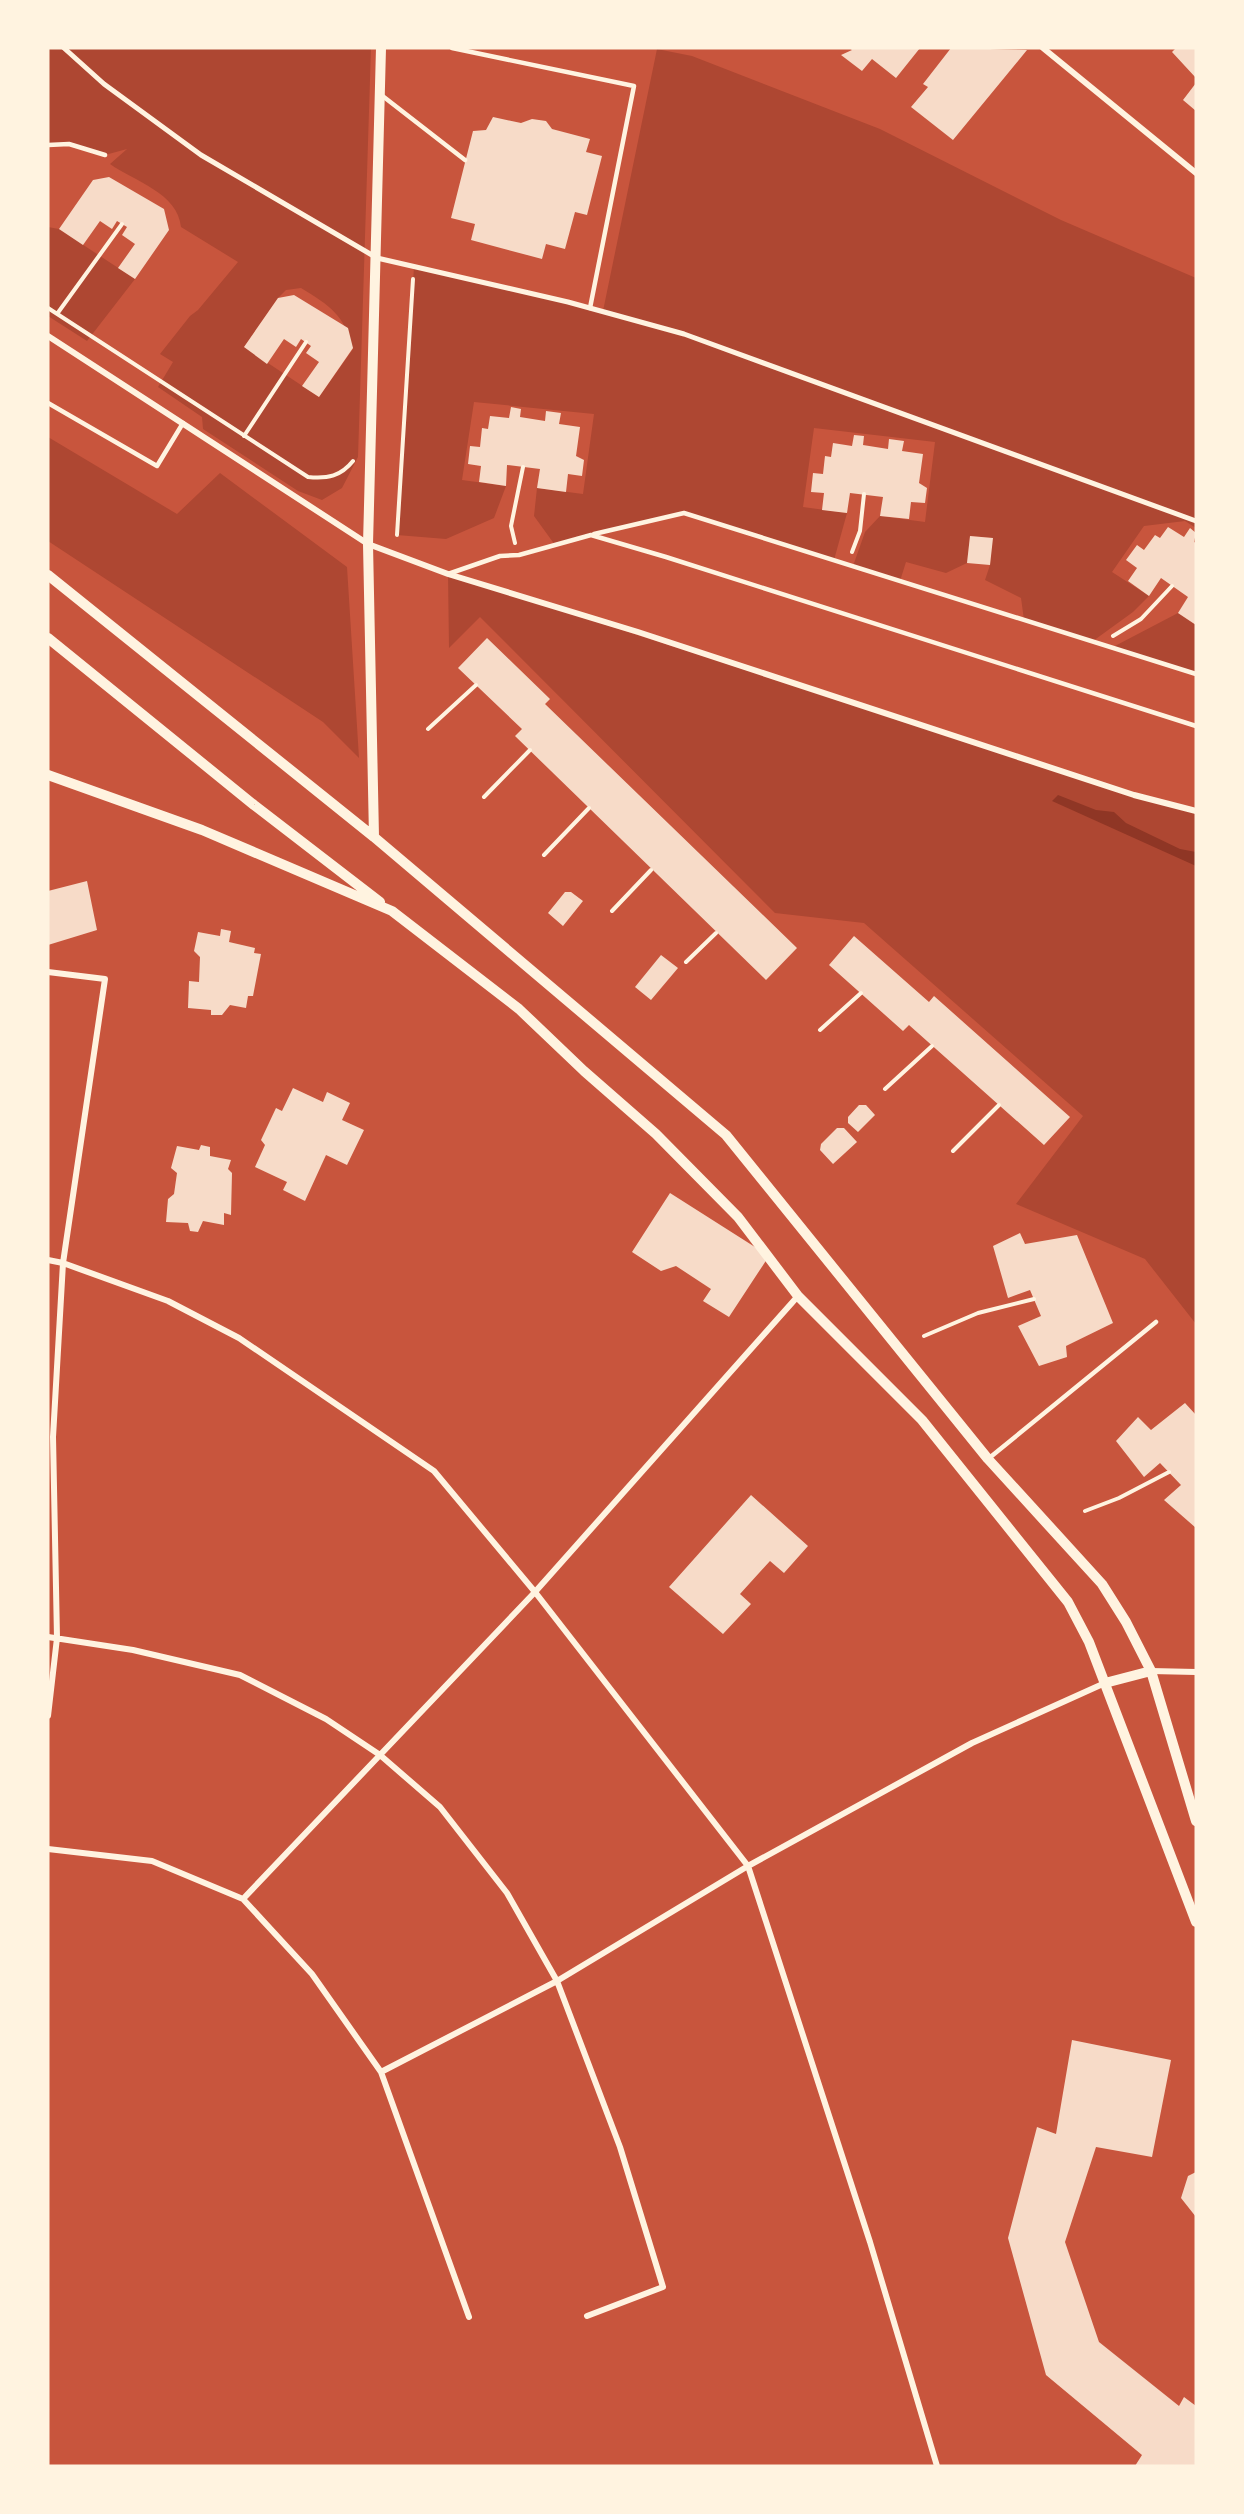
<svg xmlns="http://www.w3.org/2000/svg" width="1244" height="2514" font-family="'Source Serif 4',serif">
	<rect width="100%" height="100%" fill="#c8553d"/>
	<path fill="#ae4732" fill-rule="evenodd" d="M48 48H371L358 457 342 488 322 500 298 491 203 429 202 417 158 387 173 362 160 354 190 316 198 310 238 262 181 227C178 193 134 181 110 164L127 149 105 155 69 144 48 145ZM301 288C330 306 344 314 353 349L319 397 244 347 278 298 286 290Z
		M657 49 692 56 880 129 1061 220 1196 278V528L1185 521 1144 526 1112 572 1149 596 1133 612 1093 641 1024 620 1021 598 985 580 990 565 992 538 970 536 967 563 946 573 906 562 900 581 853 566 865 532 880 516 925 522 935 442 814 428 803 507 847 513 834 560 684 513 555 545 534 516 537 488 583 494 594 414 474 402 462 480 506 486 494 518 446 539 397 535 414 267 603 311Z
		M48 227 59 229 135 279 87 341 48 316Z
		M48 437 177 514 220 473 347 567 359 758 323 722 48 541Z
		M448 574 1134 795 1196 811V1324L1145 1259 1016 1204 1083 1116 864 923 775 913 480 617 449 648Z
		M1178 613 1196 625V674L1113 647Z"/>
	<path fill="#8f3625" d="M1058 795 1096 810 1114 812 1126 823 1180 849 1196 852V866L1052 801Z"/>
	<path fill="#f7dbc8" d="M849 48H920L896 78 872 59 862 71 841 55 852 50Z
		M951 48 1027 50 953 140 911 107 928 87 923 84Z
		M1176 48H1196V78L1172 52Z
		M1196 83V111L1183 100Z
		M493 117 521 123 532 119 546 121 552 129 590 139 586 152 602 156 587 215 575 212 565 249 546 244 542 259 471 240 475 224 451 218 473 131 486 130Z
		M109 177 164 209 169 230 135 279 118 268 135 244 122 235 127 227 117 221 112 229 100 221 83 245 59 229 93 180Z
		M294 295 348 328 353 348 319 397 302 386 319 362 306 353 311 346 301 339 296 347 284 339 267 364 244 347 278 298Z
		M511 407 521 409 520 417 545 421 546 411 561 413 559 424 580 427 576 456 584 460 582 476 568 474 566 492 537 488 540 469 507 465 506 486 479 482 481 466 468 464 470 446 480 447 482 428 488 429 490 416 509 418Z
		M854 435 864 436 863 445 888 449 889 439 904 441 902 451 923 454 919 483 927 488 925 503 911 502 909 519 880 516 883 497 850 493 847 513 822 510 824 493 811 492 813 473 823 474 825 456 831 457 833 443 852 446Z
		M1168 527 1184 537 1190 528 1196 533 1194 542 1196 543V625L1178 613 1188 597 1161 578 1149 596 1128 581 1137 568 1126 560 1137 545 1144 550 1155 535 1160 538Z
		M970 536 993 538 990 565 967 563Z
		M487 638 550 699 545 704 797 948 766 980 515 736 522 729 458 668Z
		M87 881 97 930 48 945V891Z
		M565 892H571L583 901 563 926 548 913Z
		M221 929 231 931 229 942 255 948 254 953 261 954 253 996H248L246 1008 230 1005 222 1015H211V1010L188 1008 189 981 199 982 200 957 194 951 198 932 220 936Z
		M854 936 929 1002 934 996 1070 1117 1044 1145 909 1025 903 1031 829 965Z
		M661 955 678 968 651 1000 635 987Z
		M293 1088 323 1102 327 1092 350 1103 342 1120 364 1130 347 1165 326 1155 305 1201 283 1190 287 1182 255 1167 265 1145 261 1140 276 1108 282 1111Z
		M859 1105H866L875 1115 858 1132 848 1123V1117Z
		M837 1128H844L857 1142 833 1164 820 1150 821 1144Z
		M201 1145 210 1147V1156L231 1160 228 1169 232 1173 231 1215 224 1213V1225L203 1221 198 1232 190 1231 188 1223 166 1222 168 1199 174 1194 177 1173 171 1168 177 1146 199 1150Z
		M670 1193 769 1256 729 1317 703 1301 711 1289 676 1266 661 1271 632 1252Z
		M1020 1233 1025 1244 1077 1235 1113 1323 1066 1346 1067 1357 1039 1366 1018 1326 1041 1316 1030 1290 1008 1298 993 1246Z
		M1185 1403 1196 1415V1528L1164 1500 1181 1485 1160 1463 1144 1477 1116 1441 1138 1417 1151 1430Z
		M751 1495 808 1546 784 1573 770 1561 740 1594 751 1604 723 1634 669 1587Z
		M1072 2040 1171 2060 1152 2157 1096 2147 1065 2242 1099 2342 1179 2406 1184 2397 1196 2406V2466H1135L1142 2455 1046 2375 1008 2238 1037 2127 1056 2134Z
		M1196 2172V2217L1181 2198 1188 2176Z"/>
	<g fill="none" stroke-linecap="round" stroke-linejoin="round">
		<path stroke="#fff3e0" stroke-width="4" d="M48 308 308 477C328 479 341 476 353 461
			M57 314 122 224
			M244 436 306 342
			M397 535 413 279
			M515 543 511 526 523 467
			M852 552 860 531 864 494
			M1113 636 1141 619 1172 586
			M428 729 476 685
			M484 797 530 750
			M544 855 589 808
			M612 911 651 870
			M686 962 716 933
			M820 1030 861 993
			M885 1089 932 1046
			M953 1151 999 1105
			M924 1336 978 1313 1034 1299
			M1085 1511 1119 1498 1169 1472"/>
		<path stroke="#fff3e0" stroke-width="4.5" d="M452 48 634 86 590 308
			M380 94 465 160
			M48 145 69 144 105 155
			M48 403 157 466 183 423
			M594 534 684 513 1196 674
			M448 574 500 556 519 555 591 535 666 557 1196 726
			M988 1459 1156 1322"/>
		<path stroke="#fff3e0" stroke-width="5" d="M64 48 104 84 201 155 377 258 568 302 684 334 1196 521"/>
		<path stroke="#fff3e0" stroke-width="6" d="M1043 48 1196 173
			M48 336 368 544 448 574 638 632 1134 795 1196 811
			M48 972 105 979 63 1263 53 1437 57 1638 48 1716
			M48 1260 63 1263 168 1301 239 1338 434 1471 535 1592 748 1866 870 2242 937 2466
			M48 1637 133 1650 240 1675 326 1719 380 1755 535 1592 798 1296
			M1151 1671 1196 1672
			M48 1849 152 1861 243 1899 380 1755 440 1807 507 1893 557 1981 748 1866 972 1743 1105 1683
			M243 1899 312 1974 381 2072 469 2317
			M381 2072 557 1981 620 2147 663 2287 587 2316"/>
		<path stroke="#fff3e0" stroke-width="10" d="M48 575 374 837 726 1135 988 1459 1102 1584 1126 1622 1151 1671 1196 1821
			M48 638 254 805 380 902
			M48 775 202 830 392 911 519 1009 584 1071 656 1134 738 1217 798 1296 922 1420 1068 1602 1089 1642 1196 1922
			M374 837 368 544 381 48
			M1105 1683 1151 1671"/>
	</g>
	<rect width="1244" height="2514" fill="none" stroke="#fff3e0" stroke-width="99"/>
</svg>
